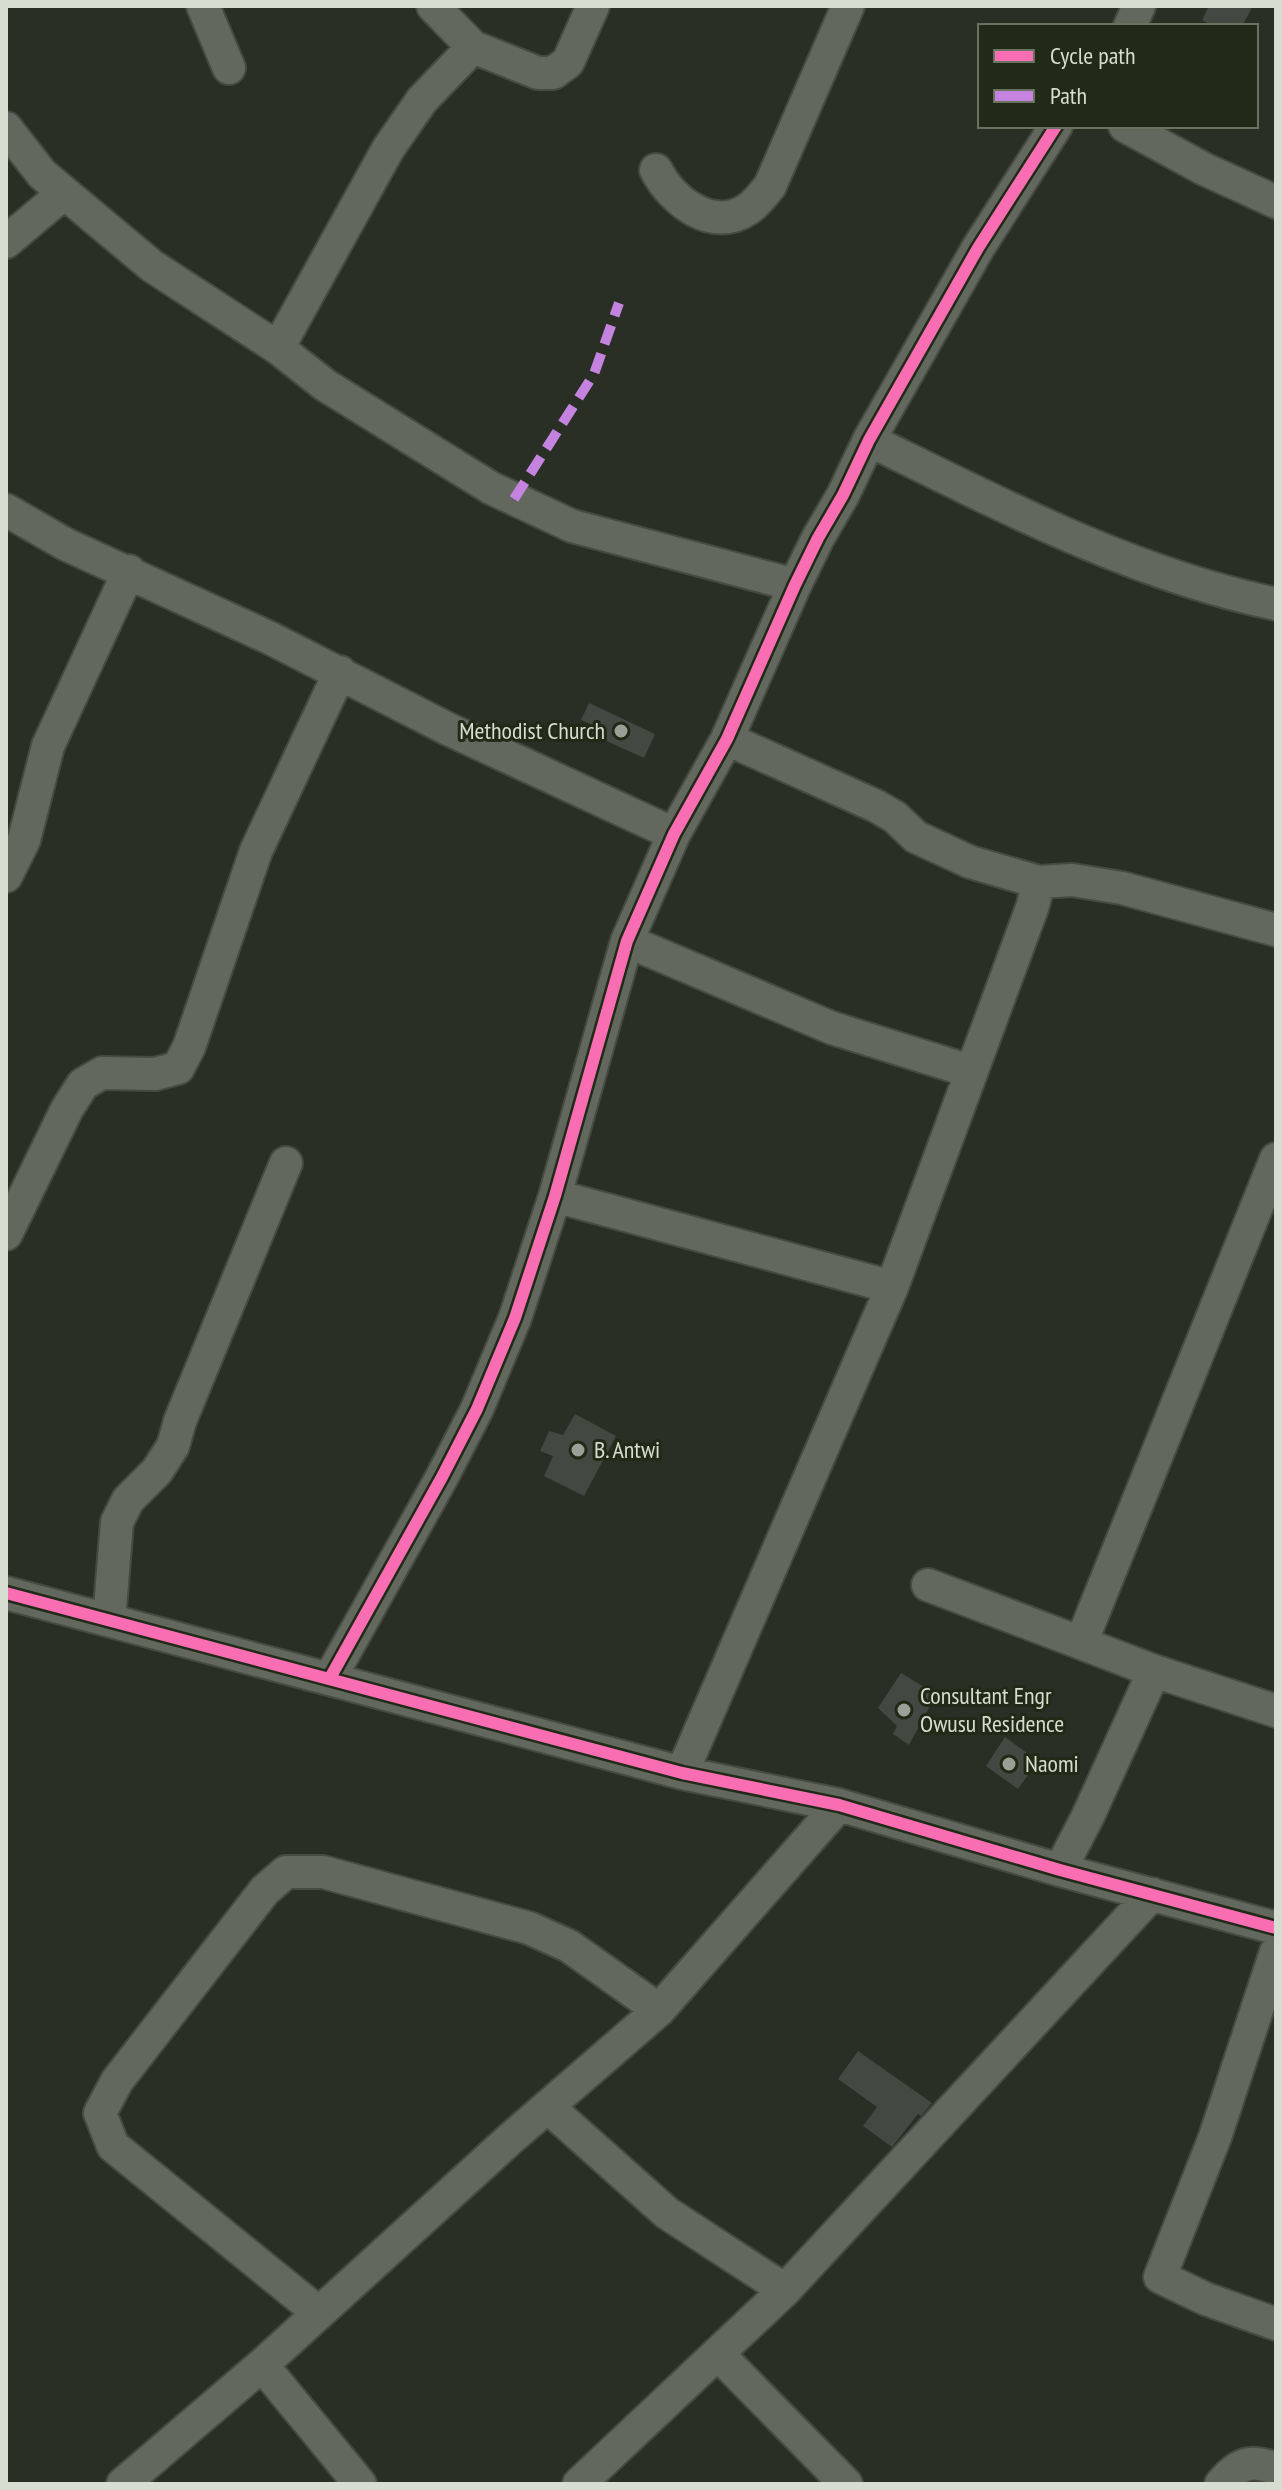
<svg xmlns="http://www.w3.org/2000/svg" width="1282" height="2490" font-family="'PT Sans Narrow',sans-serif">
	<rect width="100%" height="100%" fill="#2a2f25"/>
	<path fill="#424942" d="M1209 6H1253L1242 26H1213L1202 20Z
		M589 703 655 734 644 758 591 734 595 726 581 720Z
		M575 1414 616 1436 584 1496 544 1476 553 1456 540 1451 549 1431 563 1435Z
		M901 1673 939 1696 931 1704 909 1745 893 1734 897 1726 878 1708Z
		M1005 1737 1038 1761 1018 1789 986 1766Z
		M858 2051 932 2103 921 2116 918 2114 892 2147 863 2126 877 2107 838 2079Z"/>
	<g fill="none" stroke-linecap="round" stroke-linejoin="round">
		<g stroke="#464a41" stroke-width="36">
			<path id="minor" d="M203 6 229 68
				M433 6 473 47 538 73H553L568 62 593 6
				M1130 26 1139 6
				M1125 126 1204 169 1276 202
				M6 128 42 174 152 266 278 348 325 385 491 488 572 526 795 585
				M656 170C673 202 713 233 748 209 757 203 764 193 770 186L848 6
				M6 242 64 193
				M278 348 388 149 422 100 473 47
				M869 440C999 504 1132 574 1276 604
				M6 510 65 544 270 638 448 729 674 834
				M727 739 876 806 895 817 916 837 970 862 1039 882 1072 880 1122 888 1276 930
				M6 876 24 840 48 746 129 571
				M627 941 832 1028 970 1071
				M1276 1159 1081 1643 1154 1671 1276 1711
				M555 1196 892 1287
				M6 1234 67 1109 83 1084 102 1073 155 1074 178 1068 189 1047 256 851 340 672
				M928 1585 1081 1643
				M6 1593 682 1773 839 1805 1060 1870 1276 1928
				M109 1620 117 1522 128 1500 157 1471 173 1446 180 1421 286 1163
				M330 1678 442 1477 477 1409 515 1318 555 1196 627 941 674 834 727 739 795 585 818 538 843 495 869 440 978 248 1056 126
				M682 1773 892 1287 1032 908 1039 882
				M1060 1870 1088 1816 1154 1671
				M1276 1952 1215 2137 1160 2277 1206 2299 1276 2324
				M548 2107 667 2213 785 2290 1152 1894
				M319 2313 113 2146 100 2113 117 2081 265 1890 286 1872H323L529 1928 569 1946 659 2010
				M718 2354 846 2484
				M262 2365 360 2484
				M123 2484 262 2365 509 2140 659 2010 839 1805
				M579 2484 785 2290
				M1221 2484C1239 2464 1249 2458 1276 2469"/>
		</g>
		<use href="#minor" stroke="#63685f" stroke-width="32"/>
		<path stroke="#c483df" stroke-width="10" stroke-dasharray="20 10" stroke-linecap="butt" d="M514 499 594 374 619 303"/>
		<g stroke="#202a16" stroke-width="17">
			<path id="cycleway" d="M6 1593 682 1773 839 1805 1060 1870 1276 1928
				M330 1678 442 1477 477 1409 515 1318 555 1196 627 941 674 834 727 739 795 585 818 538 843 495 869 440 978 248 1056 126"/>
		</g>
		<use href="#cycleway" stroke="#f96db3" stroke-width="12"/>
	</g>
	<g fill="#9aa095" stroke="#202a16" stroke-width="3">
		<circle cx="621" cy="731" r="8"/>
		<circle cx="578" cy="1450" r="8"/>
		<circle cx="904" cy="1710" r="8"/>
		<circle cx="1009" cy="1764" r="8"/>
	</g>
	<g text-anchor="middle" stroke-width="6" stroke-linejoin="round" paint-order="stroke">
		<g font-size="24" fill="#d6ddd1" stroke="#202a16" text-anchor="start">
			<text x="605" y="739" text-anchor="end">Methodist Church</text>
			<text x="594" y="1458">B. Antwi</text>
			<text x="920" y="1704">Consultant Engr<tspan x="920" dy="28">Owusu Residence</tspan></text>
			<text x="1025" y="1772">Naomi</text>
		</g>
	</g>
	<rect width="1282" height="2490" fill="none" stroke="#d6ddd1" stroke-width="16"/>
	<rect x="978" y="24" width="280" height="104" fill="#202a16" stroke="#697261" stroke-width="2"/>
	<rect x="994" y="50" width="40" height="12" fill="#f96db3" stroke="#697261" stroke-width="2"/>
	<text x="1050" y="64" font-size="24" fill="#d6ddd1">Cycle path</text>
	<rect x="994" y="90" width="40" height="12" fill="#c483df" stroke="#697261" stroke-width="2"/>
	<text x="1050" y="104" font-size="24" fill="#d6ddd1">Path</text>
</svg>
